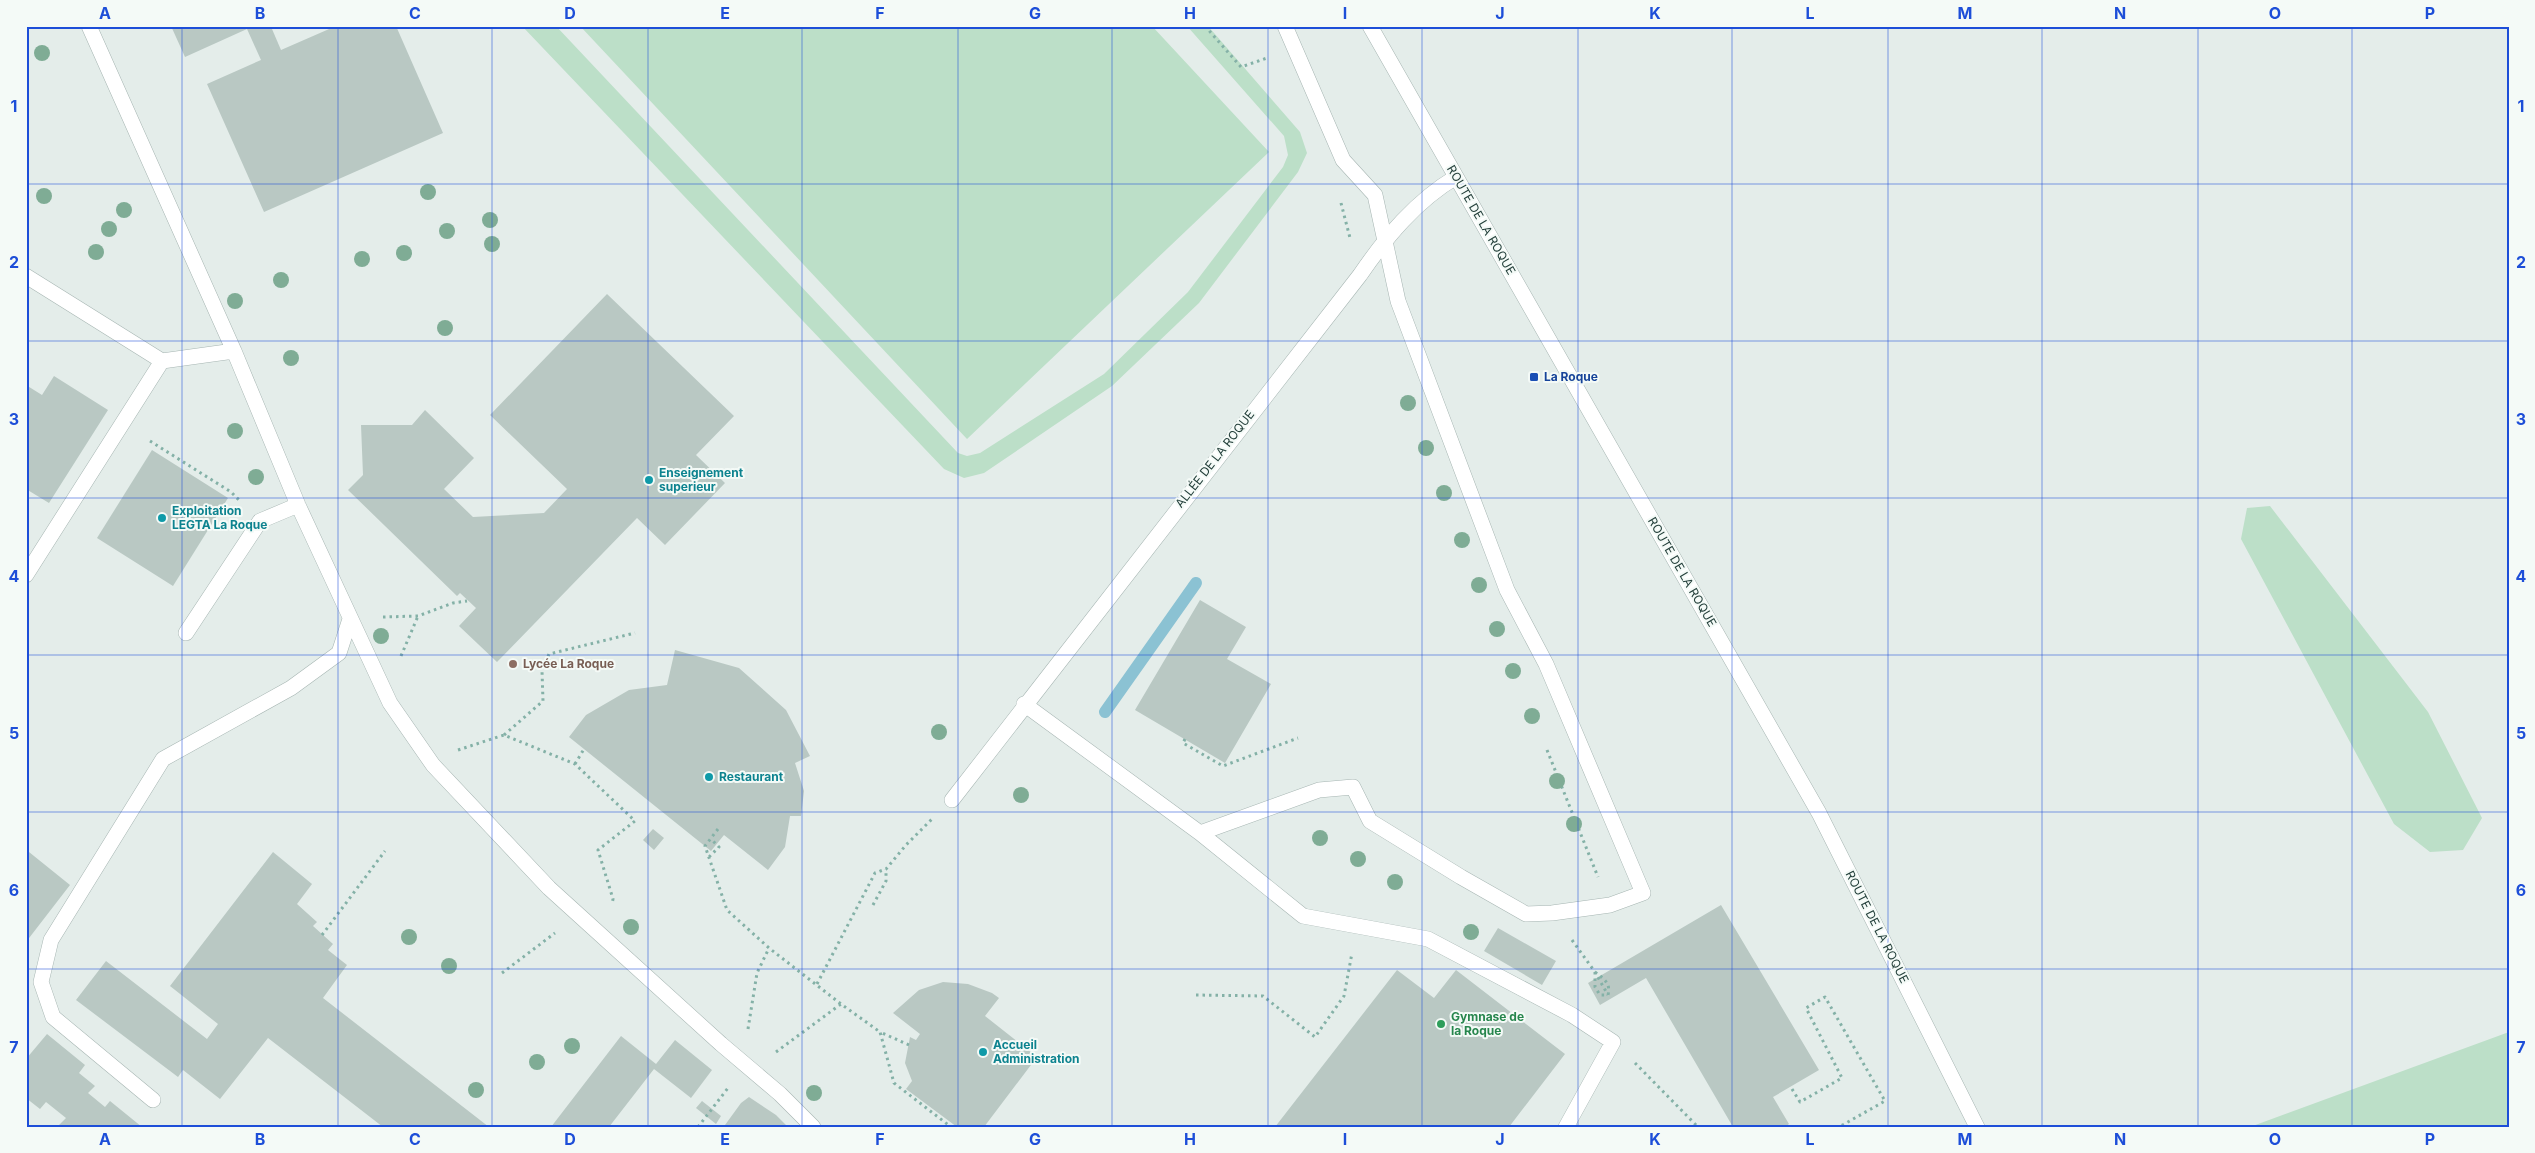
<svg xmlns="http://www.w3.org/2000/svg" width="2535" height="1153" font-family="Inter,sans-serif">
	<rect width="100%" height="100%" fill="#e4edea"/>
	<path fill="#bcdfc8" d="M522 26H556L958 453 967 456 980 453 1104 374 1188 292 1283 167 1288 155 1284 136 1187 26H1208L1300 132 1307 153 1298 172 1199 303 1112 386 984 473 964 478 944 469Z
		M580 26H1152L1269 152 967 439Z
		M2270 506 2428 712 2482 818 2463 850 2430 852 2394 824 2241 539 2247 508Z
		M2509 1032V1127H2250Z"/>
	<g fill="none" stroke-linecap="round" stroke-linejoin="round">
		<path stroke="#8bc2d3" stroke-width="12" d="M1105 712 1196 583"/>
	</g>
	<path fill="#b9c8c3" d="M171 26H277L272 29 281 50 336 26H396L443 133 264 212 207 84 261 60 247 29 185 57Z
		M607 294 734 416 696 455 725 483 665 545 637 518 497 662 459 626 476 608 460 593 457 596 348 490 363 475 361 425H412L425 410 474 458 444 489 473 517 544 513 567 489 490 415Z
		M54 376 108 410 49 503 26 489V385L42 395Z
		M152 450 228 498 173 586 97 538Z
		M1200 600 1246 627 1227 659 1271 684 1225 763 1135 710Z
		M675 650 739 668 786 710 810 756 795 763 804 791 801 816H790L785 847 768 870 724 835 711 851 569 737 586 715 629 690 667 685Z
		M653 829 664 838 654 850 643 840Z
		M29 852 70 885 26 942V856Z
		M273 852 312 884 297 904 317 922 313 926 333 944 328 950 347 965 323 998 489 1127H383L268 1038 220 1099 183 1070 178 1077 76 1000 106 961 207 1039 218 1024 170 986Z
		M1721 905 1819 1070 1773 1097 1789 1124 1785 1127H1733L1646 978 1600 1005 1588 983Z
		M1498 928 1556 961 1542 985 1484 951Z
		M1397 970 1434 998 1456 970 1565 1054 1509 1127H1275Z
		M943 982 968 984 992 993 999 998 985 1016 1037 1057 984 1127H957L906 1089 912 1081 905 1063 910 1037 916 1040 920 1034 893 1013 919 990Z
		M47 1034 85 1065 79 1073 95 1086 88 1093 105 1107 110 1101 142 1127H62L59 1125 66 1118 46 1102 40 1109 26 1098V1059Z
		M621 1036 656 1064 675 1040 712 1070 691 1098 654 1069 609 1127H551Z
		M749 1097 776 1115 788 1127 725 1125 741 1103Z
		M702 1101 721 1116 716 1124 696 1108Z"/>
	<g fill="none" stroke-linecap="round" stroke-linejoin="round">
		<g stroke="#a6b5b2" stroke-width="16">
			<path id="lane" d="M89 26 234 351 298 505 390 703 433 765 549 888 721 1044 780 1094 813 1127
				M26 276 162 361 234 351
				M26 575 162 361
				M186 633 260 521 298 505
				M1024 704 1200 833 1319 790 1353 787 1370 821 1461 877 1526 914 1552 913 1610 905 1643 893 1546 664 1507 590 1398 301 1375 195 1343 160 1285 26
				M1200 833 1303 916 1428 939 1572 1015 1613 1042 1566 1127
				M153 1100 53 1017 41 982 51 940 163 759 291 688 339 653 350 619"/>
		</g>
		<g stroke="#a6b5b2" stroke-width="16">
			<path id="street" d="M1370 26 1819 813 1977 1127
				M952 800 1360 275C1386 237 1416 201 1456 177"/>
		</g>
		<path stroke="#84b1a7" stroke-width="3" stroke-dasharray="2.5 4" stroke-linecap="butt" d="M1205 26 1241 67 1267 58
			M1341 203 1350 238
			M150 441 231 492 239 500
			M383 617 418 616 453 603 467 601
			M401 656 418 616
			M504 735 543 701 542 671 549 654 635 633
			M1185 739 1183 743 1223 766 1298 738
			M458 750 504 735 575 764 635 821 598 850 613 899 612 904
			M1547 750 1598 877
			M575 764 584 749
			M718 829 705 846 727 910 769 948 841 1004
			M709 857 719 847 711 839
			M873 905 886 881V869
			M322 935 385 851
			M1572 940 1595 972 1608 995
			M1595 972C1604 979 1611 983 1608 995H1600L1595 987Z
			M502 973 555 933
			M817 984 875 873 886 869 906 845 932 819
			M1196 995 1263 996 1315 1037 1344 996 1352 953
			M748 1029 757 973 769 948
			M909 1045 880 1032 894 1083 951 1127
			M776 1052 841 1004 880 1032
			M1635 1063 1698 1127
			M1792 1089 1800 1102 1842 1078 1806 1008 1825 997 1885 1101 1839 1127
			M698 1127 728 1088"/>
		<use href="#lane" stroke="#fff" stroke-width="15"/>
		<use href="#street" stroke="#fff" stroke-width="15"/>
	</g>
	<g fill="#7fac95">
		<circle cx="42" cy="53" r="8"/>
		<circle cx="428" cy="192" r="8"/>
		<circle cx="44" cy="196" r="8"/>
		<circle cx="124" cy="210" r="8"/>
		<circle cx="490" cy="220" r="8"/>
		<circle cx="109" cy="229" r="8"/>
		<circle cx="447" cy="231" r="8"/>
		<circle cx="492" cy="244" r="8"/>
		<circle cx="96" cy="252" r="8"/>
		<circle cx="404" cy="253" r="8"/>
		<circle cx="362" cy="259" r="8"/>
		<circle cx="281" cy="280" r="8"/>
		<circle cx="235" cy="301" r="8"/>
		<circle cx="445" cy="328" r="8"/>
		<circle cx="291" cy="358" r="8"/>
		<circle cx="1408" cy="403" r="8"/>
		<circle cx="235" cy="431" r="8"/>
		<circle cx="1426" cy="448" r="8"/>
		<circle cx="256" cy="477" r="8"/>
		<circle cx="1444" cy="493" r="8"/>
		<circle cx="1462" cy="540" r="8"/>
		<circle cx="1479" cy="585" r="8"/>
		<circle cx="1497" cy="629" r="8"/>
		<circle cx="381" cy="636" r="8"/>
		<circle cx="1513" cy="671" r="8"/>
		<circle cx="1532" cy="716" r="8"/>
		<circle cx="939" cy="732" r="8"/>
		<circle cx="1557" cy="781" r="8"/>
		<circle cx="1021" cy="795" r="8"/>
		<circle cx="1574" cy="824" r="8"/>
		<circle cx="1320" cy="838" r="8"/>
		<circle cx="1358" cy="859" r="8"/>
		<circle cx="1395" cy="882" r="8"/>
		<circle cx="631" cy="927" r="8"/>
		<circle cx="1471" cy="932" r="8"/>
		<circle cx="409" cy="937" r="8"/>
		<circle cx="449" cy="966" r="8"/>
		<circle cx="572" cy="1046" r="8"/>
		<circle cx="537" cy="1062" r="8"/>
		<circle cx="476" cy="1090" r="8"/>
		<circle cx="814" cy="1093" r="8"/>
	</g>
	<path fill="none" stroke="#1d4ed8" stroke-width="1" stroke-opacity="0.55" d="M182 26V1127M338 26V1127M492 26V1127M648 26V1127M802 26V1127M958 26V1127M1112 26V1127M1268 26V1127M1422 26V1127M1578 26V1127M1732 26V1127M1888 26V1127M2042 26V1127M2198 26V1127M2352 26V1127M26 184H2509M26 341H2509M26 498H2509M26 655H2509M26 812H2509M26 969H2509"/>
	<rect fill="#1a4fb4" stroke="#f4faf7" stroke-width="2" x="1529" y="372" width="10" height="10" rx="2.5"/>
	<g fill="#0f9aa8" stroke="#f4faf7" stroke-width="2">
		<circle cx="649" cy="480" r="5"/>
		<circle cx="162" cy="518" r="5"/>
		<circle cx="709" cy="777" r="5"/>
		<circle cx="983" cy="1052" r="5"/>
	</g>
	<circle fill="#8d6e63" stroke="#f4faf7" stroke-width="2" cx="513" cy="664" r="5"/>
	<circle fill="#2e9e5b" stroke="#f4faf7" stroke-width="2" cx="1441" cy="1024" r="5"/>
	<g text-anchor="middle" stroke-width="4" stroke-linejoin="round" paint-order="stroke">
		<g font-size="12" fill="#233f3a" stroke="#f4faf7">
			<text transform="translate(1481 220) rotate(60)" y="4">ROUTE DE LA ROQUE</text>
			<text transform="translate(1215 459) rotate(-52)" y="4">ALLÉE DE LA ROQUE</text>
			<text transform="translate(1682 572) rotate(60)" y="4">ROUTE DE LA ROQUE</text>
			<text transform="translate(1877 927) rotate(63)" y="4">ROUTE DE LA ROQUE</text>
		</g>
		<g font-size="12" font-weight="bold" fill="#164399" stroke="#f4faf7" text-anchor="start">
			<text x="1544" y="381">La Roque</text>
		</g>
		<g font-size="12" font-weight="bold" fill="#0d838f" stroke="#f4faf7" text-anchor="start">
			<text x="659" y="477">Enseignement<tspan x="659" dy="14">superieur</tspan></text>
			<text x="172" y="515">Exploitation<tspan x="172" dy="14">LEGTA La Roque</tspan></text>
			<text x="719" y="781">Restaurant</text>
			<text x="993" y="1049">Accueil<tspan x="993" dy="14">Administration</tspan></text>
		</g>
		<g font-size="12" font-weight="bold" fill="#785e54" stroke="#f4faf7" text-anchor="start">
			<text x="523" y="668">Lycée La Roque</text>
		</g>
		<g font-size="12" font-weight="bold" fill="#27864d" stroke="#f4faf7" text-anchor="start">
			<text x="1451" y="1021">Gymnase de<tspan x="1451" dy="14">la Roque</tspan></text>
		</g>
	</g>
	<rect width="2535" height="1153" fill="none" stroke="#f4faf7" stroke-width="55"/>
	<rect x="28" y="28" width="2480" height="1098" fill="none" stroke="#1d4ed8" stroke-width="2"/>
	<g font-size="16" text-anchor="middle" font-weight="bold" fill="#1d4ed8">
		<text x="105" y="19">A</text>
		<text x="260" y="19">B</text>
		<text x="415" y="19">C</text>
		<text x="570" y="19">D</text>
		<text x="725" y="19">E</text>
		<text x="880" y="19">F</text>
		<text x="1035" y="19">G</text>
		<text x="1190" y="19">H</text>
		<text x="1345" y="19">I</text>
		<text x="1500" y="19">J</text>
		<text x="1655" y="19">K</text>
		<text x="1810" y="19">L</text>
		<text x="1965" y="19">M</text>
		<text x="2120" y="19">N</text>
		<text x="2275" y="19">O</text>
		<text x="2430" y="19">P</text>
		<text x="14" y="112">1</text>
		<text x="2521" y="112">1</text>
		<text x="14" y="268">2</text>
		<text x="2521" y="268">2</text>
		<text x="14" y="425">3</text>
		<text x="2521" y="425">3</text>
		<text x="14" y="582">4</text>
		<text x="2521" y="582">4</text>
		<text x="14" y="739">5</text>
		<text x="2521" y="739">5</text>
		<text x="14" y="896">6</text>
		<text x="2521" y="896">6</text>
		<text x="14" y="1053">7</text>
		<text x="2521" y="1053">7</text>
		<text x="105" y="1145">A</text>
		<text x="260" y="1145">B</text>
		<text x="415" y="1145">C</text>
		<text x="570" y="1145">D</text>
		<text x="725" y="1145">E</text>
		<text x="880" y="1145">F</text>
		<text x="1035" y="1145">G</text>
		<text x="1190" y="1145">H</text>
		<text x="1345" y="1145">I</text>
		<text x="1500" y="1145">J</text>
		<text x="1655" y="1145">K</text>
		<text x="1810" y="1145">L</text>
		<text x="1965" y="1145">M</text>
		<text x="2120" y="1145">N</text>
		<text x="2275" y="1145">O</text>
		<text x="2430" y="1145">P</text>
	</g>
</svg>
